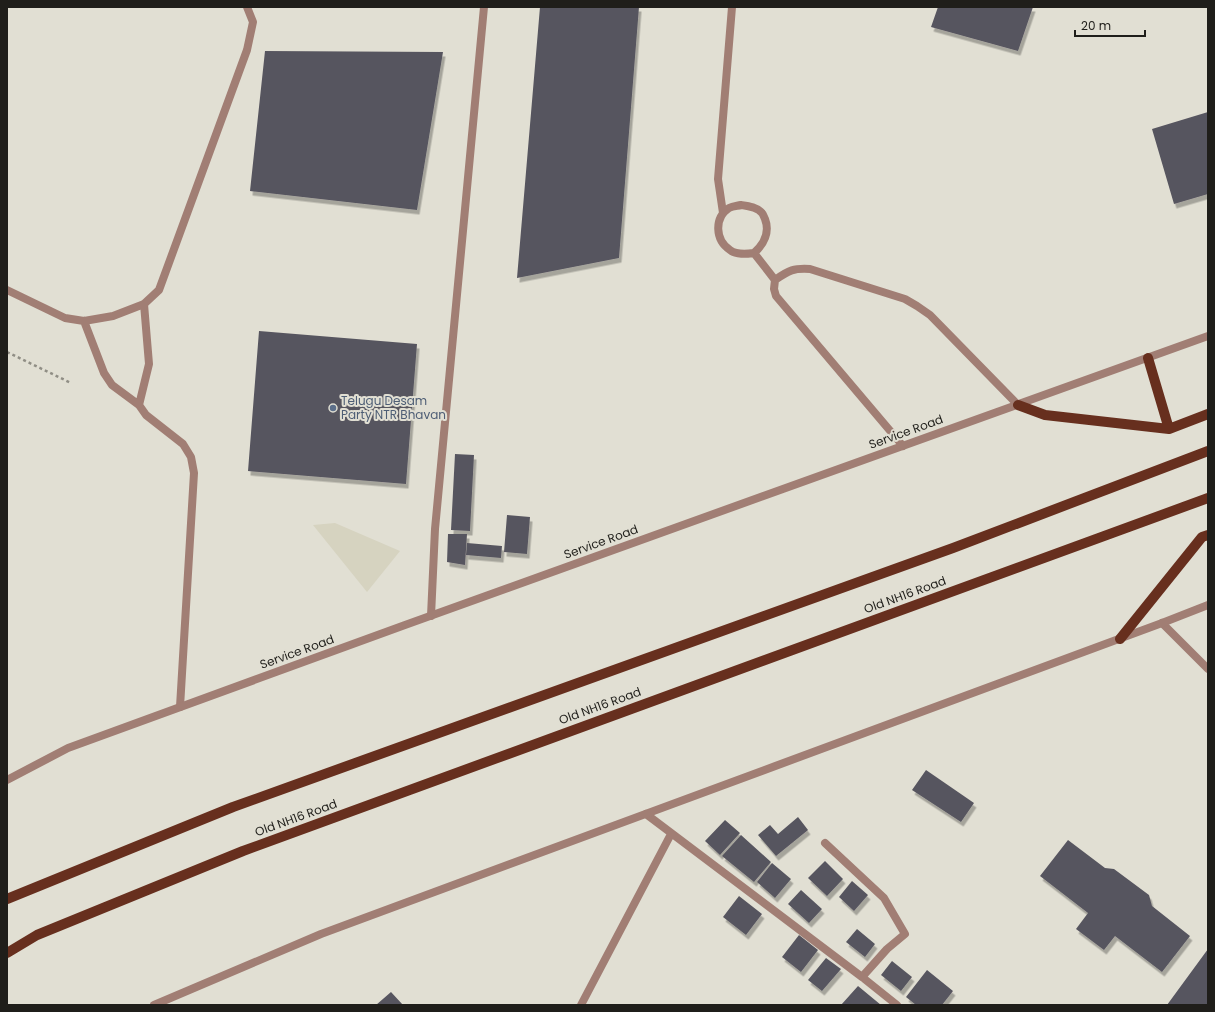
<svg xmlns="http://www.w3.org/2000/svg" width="1215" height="1012" font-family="Poppins,sans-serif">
	<defs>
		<filter id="shadow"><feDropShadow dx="2.5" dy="4.5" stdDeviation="0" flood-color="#0004"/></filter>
	</defs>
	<rect width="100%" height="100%" fill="#e1dfd3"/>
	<path fill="#d6d3c0" d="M335 523 400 551 367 592 313 525Z"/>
	<path fill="#57555f" filter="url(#shadow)" d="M540 7H639L619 258 517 278Z
		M938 7H1033L1018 51 931 27Z
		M265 51 443 52 417 210 250 191Z
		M1208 112V194L1174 204 1152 129Z
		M259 331 417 344 406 484 248 471Z
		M455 454 474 455 470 531 451 530Z
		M507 515 530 517 527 554 504 552Z
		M448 534H467L465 565 447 562Z
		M467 543 502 546 501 558 466 555Z
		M926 770 974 803 961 822 912 790Z
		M798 817 808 830 776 856 758 835 770 825 778 834Z
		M725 820 740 833 720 855 705 841Z
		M741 835 771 862 754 882 722 856Z
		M1068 840 1105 868 1114 869 1149 895 1152 906 1190 936 1162 972 1115 936 1104 950 1076 929 1088 913 1040 876Z
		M825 861 843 879 827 896 808 878Z
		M772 863 791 879 775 898 757 882Z
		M852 881 868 895 854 911 839 897Z
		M801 890 822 909 809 923 788 904Z
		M739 896 762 914 746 935 723 917Z
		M857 929 875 944 865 957 846 942Z
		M799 935 818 950 801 972 782 957Z
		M1208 949V1005H1167Z
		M826 958 841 969 822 991 808 980Z
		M892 961 912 977 901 991 881 975Z
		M927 970 953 991 942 1005H916L906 997Z
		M858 986 881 1005H841Z
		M391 992 403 1005H376Z"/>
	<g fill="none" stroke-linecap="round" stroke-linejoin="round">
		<path stroke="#908e85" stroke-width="2.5" stroke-dasharray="3 3" stroke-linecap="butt" d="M7 352 71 383"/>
		<path stroke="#a17e74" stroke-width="8" d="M741 205C748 206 757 207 762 213 763 214 764 217 765 219 770 232 764 244 754 253 746 254 736 255 730 250 715 240 714 218 729 208 733 206 737 206 741 205Z
			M723 213 718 179 732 7
			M754 253 775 280
			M7 290 65 318 84 321 113 316 144 304 159 290 247 50 253 22 247 7
			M84 321 104 373 112 385 139 405 149 364 144 304
			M139 405 146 415 183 444 191 457 194 473 180 707
			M903 446 776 296 774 289 775 280C789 270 794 268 810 269L905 299 917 306 930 315 1018 405
			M431 616 435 529 484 7
			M1162 623 1208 669"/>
		<path stroke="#a17e74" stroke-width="8" d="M646 814 862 977 897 1005
			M825 843 884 898 905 934 887 949 862 977
			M581 1005 671 834"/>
		<path stroke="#a17e74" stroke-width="8" d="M7 780 68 748 405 625 1208 336
			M154 1005 321 934 1162 623 1208 605"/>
		<path stroke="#672f1e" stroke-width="10" d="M1148 358 1169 429
			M1018 405 1045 415 1169 429 1208 414
			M1120 639 1202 537 1208 535
			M7 899 233 807 953 548 1208 451
			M7 953 37 935 243 851 1208 498"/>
	</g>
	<circle fill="#5c6f8a" stroke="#e1dfd3" stroke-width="1.5" cx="333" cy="408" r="4"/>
	<g text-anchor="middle" stroke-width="4" stroke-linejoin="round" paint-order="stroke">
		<g font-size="12" fill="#4e5e75" stroke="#e1dfd3" text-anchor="start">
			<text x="341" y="405">Telugu Desam<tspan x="341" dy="14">Party NTR Bhavan</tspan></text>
		</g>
		<g font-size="12" fill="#1f1e1a" stroke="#e1dfd3">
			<text transform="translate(906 432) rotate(-20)" y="4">Service Road</text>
			<text transform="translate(601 542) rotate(-20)" y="4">Service Road</text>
			<text transform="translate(905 595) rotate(-20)" y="4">Old NH16 Road</text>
			<text transform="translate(297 652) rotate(-20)" y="4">Service Road</text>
			<text transform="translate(600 706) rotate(-20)" y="4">Old NH16 Road</text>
			<text transform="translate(296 818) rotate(-20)" y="4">Old NH16 Road</text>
		</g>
	</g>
	<rect width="1215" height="1012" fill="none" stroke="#1f1e1a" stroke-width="16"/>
	<path d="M1075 30v6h70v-6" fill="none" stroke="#1f1e1a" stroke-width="2"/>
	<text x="1081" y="30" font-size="12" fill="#1f1e1a" stroke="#e1dfd3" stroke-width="3" paint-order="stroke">20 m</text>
</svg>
